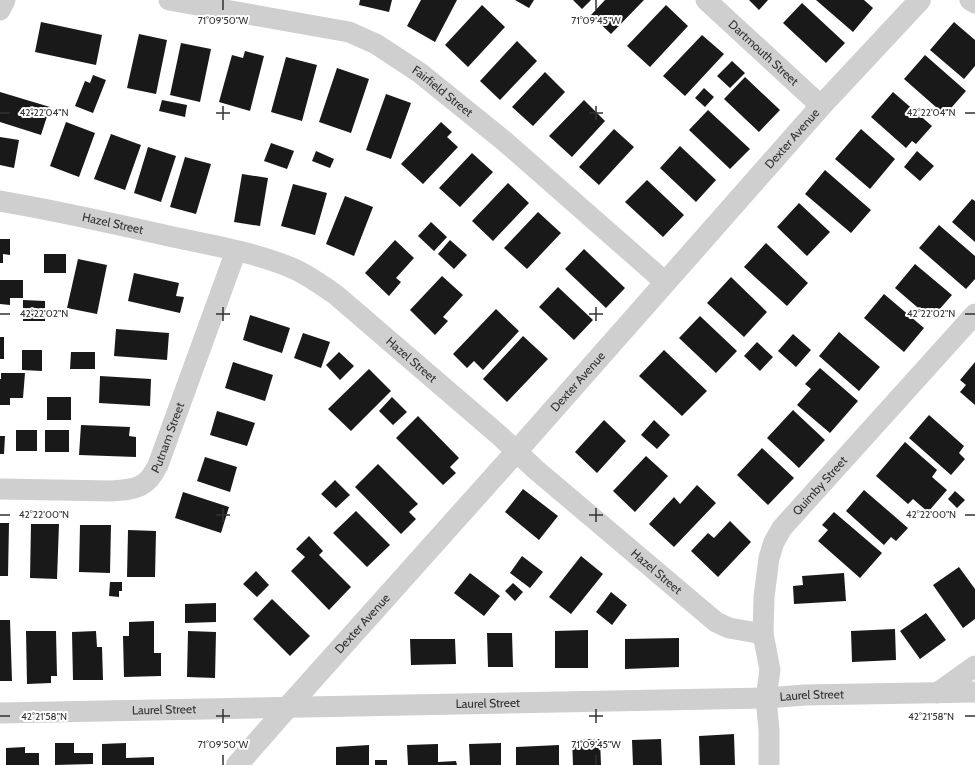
<svg xmlns="http://www.w3.org/2000/svg" width="975" height="765" font-family="Cabin,sans-serif">
	<rect width="100%" height="100%" fill="#fff"/>
	<path fill="#191919" d="M360 0H392L389 12 359 5Z
		M421 0H457L435 42 407 26Z
		M515 0H534L529 8Z
		M573 0H591L582 9Z
		M605 0H644L611 34 591 15Z
		M749 0H768L759 10Z
		M816 0H864L873 8 853 32Z
		M802 3 845 43 826 63 783 23Z
		M482 5 505 27 468 67 445 45Z
		M666 5 688 26 650 67 627 46Z
		M41 22 102 35 96 65 35 52Z
		M954 22 975 40V66L964 79 930 50Z
		M139 34 167 40 156 94 127 88Z
		M702 35 724 54 685 96 663 76Z
		M517 41 537 61 500 100 480 81Z
		M181 43 211 49 200 102 170 95Z
		M245 51 264 56 250 111 219 102 232 55 243 58Z
		M925 55 966 91 945 115 904 79Z
		M286 57 317 65 302 121 271 112Z
		M732 61 745 73 730 88 717 76Z
		M337 68 369 79 351 133 319 122Z
		M545 72 565 92 533 126 512 107Z
		M93 75 106 80 93 113 75 106 85 81 90 83Z
		M745 77 780 110 759 132 724 99Z
		M704 88 714 97 705 107 695 98Z
		M0 92 50 107 41 135 0 122Z
		M893 92 932 126 916 144 912 141 906 148 871 117Z
		M386 94 411 103 391 159 366 150Z
		M162 100 187 105 185 117 159 111Z
		M584 100 605 121 572 157 549 136Z
		M708 110 750 149 730 169 689 130Z
		M66 122 95 133 79 177 50 166Z
		M441 122 452 132 447 137 458 147 423 184 401 164Z
		M614 129 634 147 599 185 579 167Z
		M861 129 895 159 870 189 835 159Z
		M111 134 141 145 125 190 94 179Z
		M0 137 19 140 14 168 0 165Z
		M271 143 294 151 287 169 264 161Z
		M680 146 716 180 696 202 660 168Z
		M148 147 176 156 161 202 134 193Z
		M316 151 334 159 330 168 312 161Z
		M917 151 934 166 920 181 904 167Z
		M472 153 493 172 460 207 439 188Z
		M185 157 211 164 196 214 170 207Z
		M825 170 871 210 851 233 805 194Z
		M242 174 268 178 260 226 234 222Z
		M647 180 684 215 663 237 625 202Z
		M508 183 529 203 493 241 472 221Z
		M293 184 327 193 315 235 281 226Z
		M345 196 373 207 354 256 326 244Z
		M972 199 975 201V242L952 222Z
		M799 203 830 232 807 256 777 227Z
		M538 212 561 233 527 269 504 248Z
		M431 222 447 237 434 251 418 236Z
		M939 225 975 256V279L966 289 919 248Z
		M0 239H10V255L3 254V263H0Z
		M395 240 414 258 396 278 401 282 389 296 365 273Z
		M450 240 467 255 454 269 438 254Z
		M766 243 808 283 787 306 744 267Z
		M584 249 625 288 606 308 565 269Z
		M44 254H66V273H44Z
		M78 259 107 265 97 314 67 308Z
		M915 264 952 295 931 319 895 288Z
		M134 273 179 283 176 296 184 297 180 313 128 301Z
		M442 276 463 295 443 317 448 321 435 335 410 310Z
		M731 277 767 312 744 337 707 303Z
		M0 280H23V298H10V305L0 304Z
		M558 287 593 320 574 340 539 307Z
		M884 294 924 328 904 352 864 318Z
		M23 300 45 301V321H23Z
		M496 309 519 331 483 370 474 361 467 368 453 354Z
		M250 315 290 328 282 353 243 340Z
		M700 316 737 351 716 373 679 338Z
		M116 329 169 333 167 360 114 356Z
		M839 332 880 367 859 391 819 356Z
		M303 333 330 342 321 368 294 358Z
		M793 334 811 350 796 367 778 351Z
		M523 336 548 359 507 402 483 379Z
		M0 337H4V359H0Z
		M757 342 773 357 760 371 744 356Z
		M22 350H42V371L22 370Z
		M664 350 707 391 682 416 639 376Z
		M71 352H95V369H70Z
		M339 352 354 366 340 380 326 365Z
		M233 362 273 375 265 401 225 388Z
		M975 362V405L960 392 966 385 960 380Z
		M820 368 858 401 830 433 797 405 811 389 805 384Z
		M369 369 391 391 351 431 328 409Z
		M1 373H25L23 398H10V405H0V379H1Z
		M100 376 151 379 150 406 99 403Z
		M47 397H71V420H47Z
		M392 397 407 412 393 425 379 411Z
		M793 410 825 440 799 468 767 438Z
		M217 411 255 423 247 446 210 435Z
		M929 415 964 446 959 453 965 459 951 475 909 438Z
		M418 416 459 458 450 467 456 473 443 485 396 438Z
		M604 420 626 441 597 473 575 452Z
		M654 420 670 435 657 449 641 435Z
		M81 425 130 427 129 436 136 437V457L79 455Z
		M16 430H37V451H16Z
		M45 430H69V452H45Z
		M0 436H5L4 454H0Z
		M905 442 937 470 932 477 947 490 928 512 913 499 908 504 876 476Z
		M762 448 794 478 768 505 737 475Z
		M646 456 668 476 635 512 613 491Z
		M205 457 237 467 230 492 197 481Z
		M378 464 418 504 409 512 416 519 401 534 355 487Z
		M335 480 350 495 336 508 321 494Z
		M697 485 716 503 674 547 649 524 674 497 680 504Z
		M523 489 558 516 539 540 505 512Z
		M864 490 908 528 896 541 891 537 884 545 846 511Z
		M955 491 965 500 957 508 948 499Z
		M183 492 229 507 221 533 175 518Z
		M356 511 390 545 367 567 333 533Z
		M834 512 882 553 860 578 818 541 828 530 822 525Z
		M730 521 751 542 718 577 691 551 708 533 714 538Z
		M0 523H9L8 576H0Z
		M31 524H59L57 579 30 578Z
		M80 525H111L110 573 79 572Z
		M128 530 156 531 155 577H127Z
		M309 536 323 551 319 555 351 587 329 610 291 571 305 557 296 549Z
		M522 556 543 572 530 588 510 573Z
		M581 556 603 574 571 614 549 597Z
		M959 567 975 589V619L963 628 933 585Z
		M256 571 269 585 257 597 243 584Z
		M470 573 500 596 484 616 454 593Z
		M844 573 846 601 794 604 793 586 803 585 802 576Z
		M110 582H122V591H119V597L109 596Z
		M513 583 523 592 515 601 505 591Z
		M611 592 627 605 612 625 596 612Z
		M272 599 310 636 290 656 253 619Z
		M216 603V622L185 623V604Z
		M926 613 946 640 920 659 900 631Z
		M0 620H10L12 681H0Z
		M154 621V653H161V676L124 677 123 636H129V622Z
		M895 629 896 660 852 662 851 631Z
		M588 630V668H555V631Z
		M26 631H56L57 676H51V683L27 684Z
		M96 631 97 647H102L103 680H73L72 632Z
		M188 631 216 632 215 678 187 677Z
		M487 633H512L513 667H488Z
		M679 638V667L625 669V639Z
		M410 639H455L456 664 411 665Z
		M734 734 735 765H700L699 736Z
		M572 739H600L601 765H573Z
		M661 739 662 765H633L632 740Z
		M55 743H74V753H93V764L55 765Z
		M126 743V758L154 757V765H102V744Z
		M501 743V765H470L469 744Z
		M438 744V762L456 761 457 765H408L407 745Z
		M369 745V765H336V747Z
		M559 745V765H516V747Z
		M25 747V753H39V765H6V748Z
		M375 760H387V765H375Z"/>
	<g fill="none" stroke-linecap="round" stroke-linejoin="round">
		<g stroke="#cfcfcf" stroke-width="21">
			<path id="s1" d="M169 0 349 32 376 44 420 73 503 140 665 282"/>
			<path id="s2" d="M706 0 821 106"/>
			<path d="M970 0 975 3"/>
			<path d="M0 10 5 0"/>
			<path id="s3" d="M0 201C54 210 107 222 160 234 203 244 252 251 292 268 308 275 322 285 336 295L500 436 535 469 716 622 729 628 763 634"/>
			<path id="s4" d="M0 489 112 491C137 489 147 488 158 465L236 251"/>
			<path d="M937 693 975 666"/>
			<path id="s5" d="M0 713 766 698 805 695 975 692"/>
			<path id="s6" d="M769 765V730L766 698 770 670 763 634 764 597 769 558 774 542 782 528 975 314"/>
		</g>
		<path stroke="#cfcfcf" stroke-width="22" id="s7" d="M237 765 287 708 516 452 821 106 920 0"/>
	</g>
	<path fill="none" stroke="#323232" stroke-width="1.5" d="M223 0V10M596 0V10M223 106V120M596 106V120M0 113H10M216 113H230M589 113H603M965 113H975M223 307V321M596 307V321M0 314H10M216 314H230M589 314H603M965 314H975M223 508V522M596 508V522M0 515H10M216 515H230M589 515H603M965 515H975M223 709V723M596 709V723M0 716H10M216 716H230M589 716H603M965 716H975M223 755V765M596 755V765"/>
	<g text-anchor="middle" stroke-width="4" stroke-linejoin="round" paint-order="stroke">
		<g font-size="12" fill="#323232" stroke="#fff">
			<text dy="4" stroke="none"><textPath href="#s2" startOffset="78">Dartmouth Street</textPath></text>
			<text dy="4" stroke="none"><textPath href="#s1" startOffset="294">Fairfield Street</textPath></text>
			<text dy="4" stroke="none"><textPath href="#s7" startOffset="837">Dexter Avenue</textPath></text>
			<text dy="4" stroke="none"><textPath href="#s3" startOffset="115">Hazel Street</textPath></text>
			<text dy="4" stroke="none"><textPath href="#s3" startOffset="451">Hazel Street</textPath></text>
			<text dy="4" stroke="none"><textPath href="#s7" startOffset="513">Dexter Avenue</textPath></text>
			<text dy="4" stroke="none"><textPath href="#s4" startOffset="198">Putnam Street</textPath></text>
			<text dy="4" stroke="none"><textPath href="#s6" startOffset="298">Quimby Street</textPath></text>
			<text dy="4" stroke="none"><textPath href="#s3" startOffset="775">Hazel Street</textPath></text>
			<text dy="4" stroke="none"><textPath href="#s7" startOffset="189">Dexter Avenue</textPath></text>
			<text dy="4" stroke="none"><textPath href="#s5" startOffset="812">Laurel Street</textPath></text>
			<text dy="4" stroke="none"><textPath href="#s5" startOffset="488">Laurel Street</textPath></text>
			<text dy="4" stroke="none"><textPath href="#s5" startOffset="164">Laurel Street</textPath></text>
		</g>
	</g>
	<g font-size="10" text-anchor="middle" fill="#323232" stroke="#fff" stroke-width="4" stroke-linejoin="round" paint-order="stroke">
		<text x="223" y="24">71°09'50"W</text>
		<text x="596" y="24">71°09'45"W</text>
		<text x="44" y="116">42°22'04"N</text>
		<text x="931" y="116">42°22'04"N</text>
		<text x="44" y="317">42°22'02"N</text>
		<text x="931" y="317">42°22'02"N</text>
		<text x="44" y="518">42°22'00"N</text>
		<text x="931" y="518">42°22'00"N</text>
		<text x="44" y="720">42°21'58"N</text>
		<text x="931" y="720">42°21'58"N</text>
		<text x="223" y="748">71°09'50"W</text>
		<text x="596" y="748">71°09'45"W</text>
	</g>
</svg>
